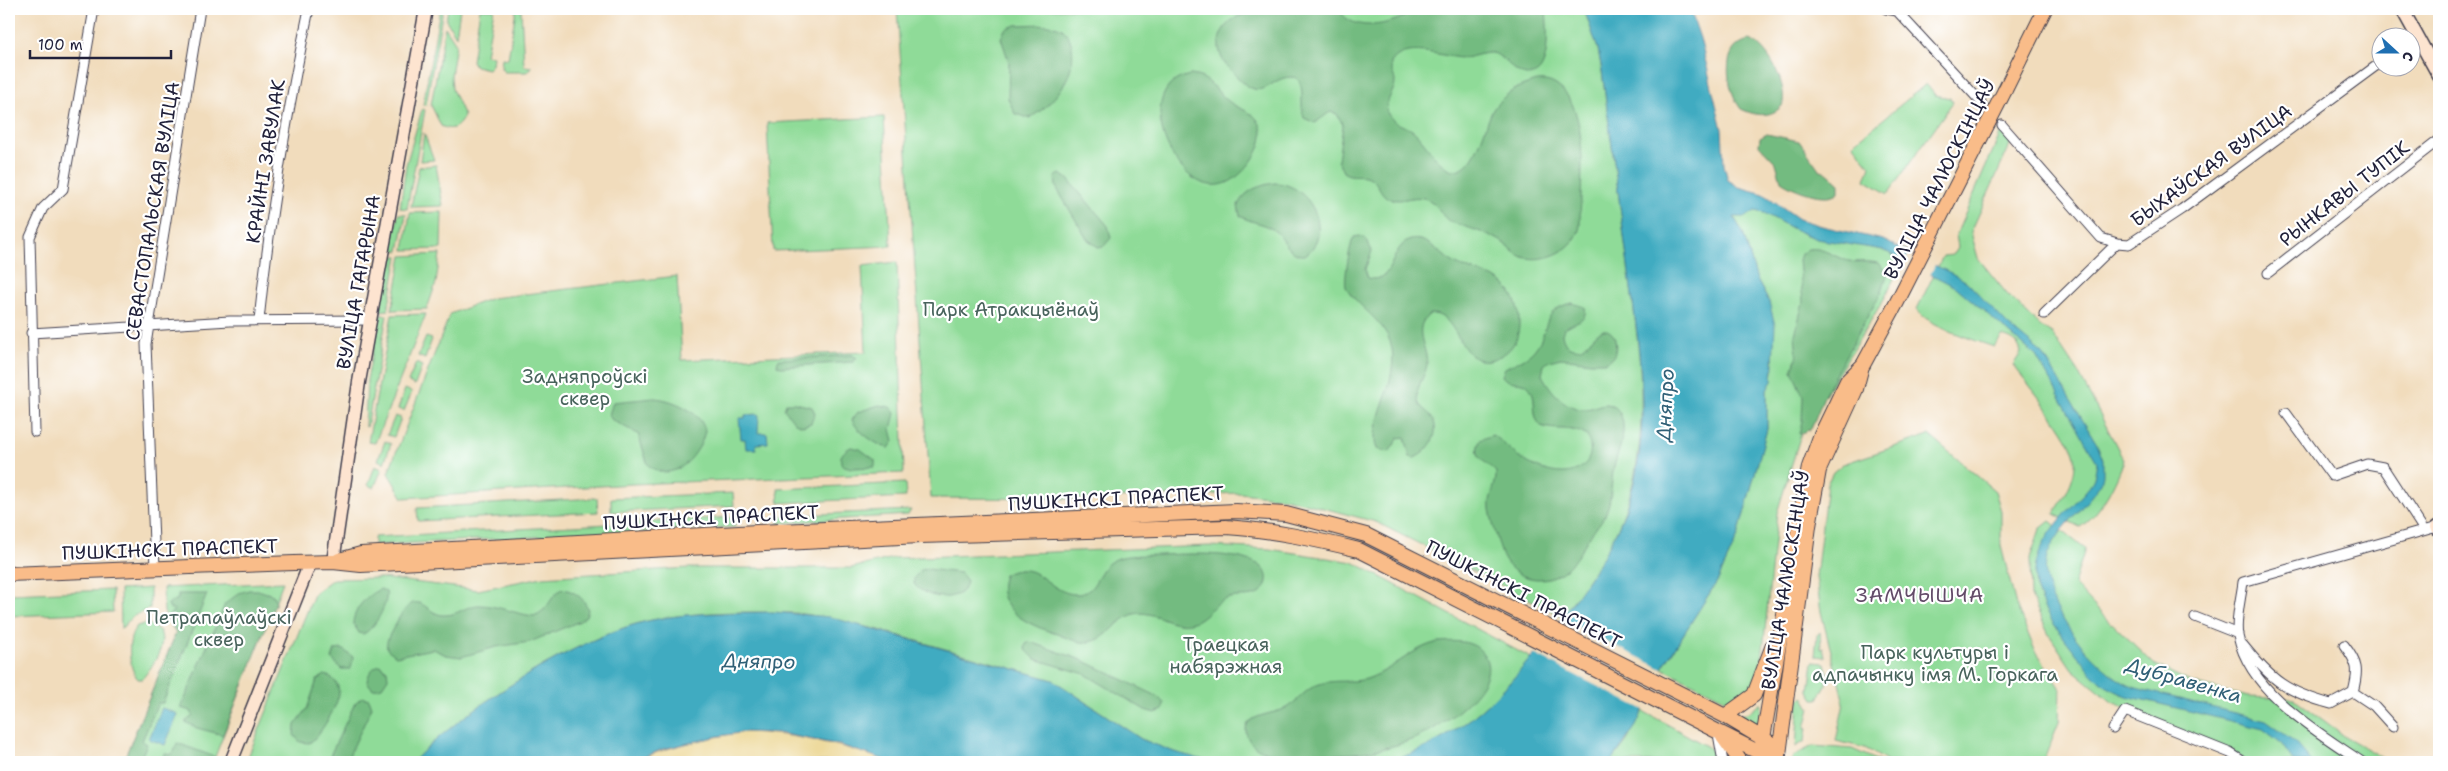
<svg xmlns="http://www.w3.org/2000/svg" width="2448" height="771" font-family="'Shantell Sans',sans-serif">
	<rect width="100%" height="100%" fill="#fff"/>
	<filter id="ink" filterUnits="userSpaceOnUse"><feTurbulence type="fractalNoise" baseFrequency=".02" numOctaves="2"/><feDisplacementMap in="SourceGraphic" scale="10" xChannelSelector="R" yChannelSelector="G"/><feConvolveMatrix kernelMatrix="1 2 1 2 8 2 1 2 1" color-interpolation-filters="sRGB"/></filter>
	<filter id="wash" filterUnits="userSpaceOnUse"><feTurbulence type="fractalNoise" baseFrequency=".0096" numOctaves="4" result="noise"/><feDisplacementMap in="SourceGraphic" scale="20" xChannelSelector="R" yChannelSelector="G"/><feGaussianBlur stdDeviation="1.12" result="paint"/><feColorMatrix in="noise" values="0 0 0 0 0 0 0 0 0 0 0 0 0 0 0 0 0 1.4 0 .05"/><feComposite in="paint" operator="in"/></filter>
	<g filter="url(#wash)">
		<rect width="100%" height="100%" fill="#f1dcbc"/>
		<path fill="#8fdb98" stroke="#587e6a" d="M440 9H443L426 105H423Z
			M448 9H460L456 36 446 20Z
			M480 9H494L486 55 493 56 492 65 488 69 475 66 472 61Z
			M516 9H521L524 66 532 67 528 72H504L501 68 502 58 508 59Z
			M897 9H1584L1598 49 1602 71C1610 134 1619 196 1627 258 1638 343 1654 430 1624 513 1611 550 1586 584 1562 616L1376 522 1285 498 1240 493 1088 499 931 498Z
			M445 27 456 44 451 76 452 89 464 116C459 127 452 132 441 126L431 105Z
			M1926 84 1935 95 1950 98 1953 102 1888 194 1865 180 1870 166 1853 144Z
			M422 109 425 110 407 209 400 208 406 165Z
			M884 117 891 246 773 251 767 123Z
			M2001 132 2011 143 1971 232 1978 258 2007 294 2040 326 2053 335 2077 371 2124 460C2116 482 2101 514 2080 527L2054 514C2064 497 2077 478 2075 457 2072 437 2027 382 2013 365L2021 353C2019 342 2012 339 2002 336L1994 347C1977 341 1923 324 1917 309L1943 256 1953 255 1958 247 1956 235Z
			M424 133 434 160 420 161Z
			M436 165 443 206 411 207 419 167Z
			M1755 211 1764 213 1806 235 1883 250 1903 260 1884 299 1801 434 1777 513 1760 679 1737 703H1732L1662 668 1718 580 1738 536 1767 429V389L1772 381 1773 358 1769 302 1757 280 1743 233 1734 217Z
			M442 212 441 249 404 250 410 213Z
			M398 214H406L399 251H391Z
			M440 254 436 283 427 309 392 310 402 256Z
			M390 256H398L388 310 380 311Z
			M897 262 904 473 633 484 403 498 388 473 450 314 492 298 677 276 682 360 866 352 862 266Z
			M426 314 375 443 368 442 392 315Z
			M380 315H387L367 427 365 426 367 380Z
			M426 337 432 339 425 359 418 356Z
			M416 363 422 366 415 385 408 382Z
			M405 389 412 392 404 411 398 409Z
			M395 416 401 418 394 437 387 435Z
			M1929 435 1995 491 2001 511V546L2016 605 2034 648 2060 687 2059 722 2043 762H1888L1865 748 1836 741 1844 703 1821 612 1816 577 1827 484 1833 472 1843 464Z
			M385 441 391 444 384 463 378 460Z
			M375 466 382 469 374 488 368 485Z
			M905 483 906 497 779 503 778 489Z
			M733 493 734 506 611 512V498Z
			M597 498 598 512 418 521 417 508Z
			M911 510 908 515 779 523V516Z
			M735 517V527L374 545V537Z
			M2050 521 2085 549 2074 584 2111 624 2112 623 2154 664 2190 682 2248 697 2295 699 2346 737 2391 762H2250L2112 702 2072 669 2048 633 2031 596 2030 558 2040 529Z
			M1210 546 1269 549 1353 562 1531 658C1493 705 1444 749 1384 762L1205 761 1174 752 1141 739 1053 680 876 629 811 615 795 613C748 611 699 611 652 620 581 634 462 710 413 762H246L315 592 333 579 381 578 478 590 542 577 689 568H851L894 558Z
			M283 582 213 762H123L176 633 164 612 163 588Z
			M150 588V608L132 617 121 629 120 590Z
			M112 590 113 612 9 616V594Z
			M147 623 160 631C167 647 152 667 142 679H138C128 669 126 637 137 626Z
			M1820 632 1821 648 1823 647 1825 657 1815 656 1817 635Z
			M1813 662 1825 663 1828 674H1826V685L1818 699H1814L1809 691Z
			M1803 696 1810 708 1805 728H1807L1805 741 1796 747 1799 700Z
			M1761 703 1760 728 1757 730 1740 719 1739 716 1751 711Z
			M1643 711 1703 744 1711 749 1720 762H1611L1627 741Z
			M1813 746 1852 749 1881 762H1791L1793 756Z"/>
		<path fill="#73bb80" stroke="#4a6e5e" d="M1265 9H1339C1352 36 1398 24 1416 9H1546C1547 25 1554 88 1520 73 1511 68 1505 59 1496 54 1486 50 1473 58 1462 58 1441 57 1404 41 1391 63 1390 70 1394 74 1395 81 1395 95 1378 106 1392 119 1397 125 1406 126 1412 130 1425 139 1440 171 1455 170 1478 168 1484 124 1494 108 1502 97 1514 88 1527 84 1538 80 1546 79 1556 85 1592 107 1580 187 1580 225 1578 249 1545 264 1523 257 1514 255 1509 246 1501 241 1486 233 1467 227 1450 222 1441 216 1438 205 1429 200 1416 193 1403 203 1390 199 1381 196 1379 184 1372 179 1363 172 1352 179 1343 172L1338 160 1343 125 1337 114 1330 112 1315 123 1304 118C1299 104 1306 90 1297 78 1276 73 1270 93 1254 89 1244 86 1238 77 1230 70 1213 52 1215 28 1239 16 1247 13 1257 12 1265 9Z
			M1016 25C1029 25 1050 22 1062 29 1068 33 1070 39 1072 46 1077 75 1053 106 1029 118L1015 114 1008 98 1009 62 1001 38 1005 29Z
			M1750 40C1769 47 1789 88 1782 106 1771 118 1755 116 1741 109 1727 91 1718 45 1750 40Z
			M1191 75C1210 77 1214 89 1227 100 1234 107 1245 109 1253 115 1275 134 1252 166 1234 179 1181 215 1123 86 1191 75Z
			M1767 134 1799 141 1819 169 1826 172 1839 183V192C1827 203 1792 189 1781 181L1776 163 1759 145 1760 138Z
			M1060 174 1067 178 1108 226 1111 238 1104 246 1098 247 1087 239 1056 187 1055 177Z
			M1275 183C1312 184 1334 235 1305 255 1289 256 1286 241 1276 232 1266 223 1251 223 1240 216L1238 205C1245 190 1260 185 1275 183Z
			M1360 236 1366 239 1372 251 1365 269 1368 278C1394 285 1389 250 1408 241 1425 234 1439 253 1451 261 1467 272 1490 272 1504 284 1509 289 1513 295 1516 303 1519 312 1520 323 1518 333 1516 343 1509 352 1500 356 1457 378 1463 312 1430 314 1411 328 1427 346 1427 364 1426 376 1414 388 1418 401 1419 407 1426 410 1430 415 1443 430 1430 452 1414 458L1410 457 1405 437 1399 438 1389 452 1377 449C1366 426 1401 381 1391 344 1384 320 1358 308 1346 287 1344 279 1350 243 1354 237Z
			M1808 249C1823 246 1835 258 1849 261 1860 263 1870 260 1880 264L1887 275 1882 291 1827 389 1811 429 1799 434 1802 421 1803 396 1792 371 1797 355 1795 335 1803 302 1799 260 1801 254Z
			M1572 303 1585 307C1588 322 1573 321 1564 329L1562 334C1564 345 1570 350 1582 348 1592 342 1602 319 1614 336 1617 347 1617 357 1606 362H1591L1561 358 1549 361 1544 365 1542 375C1551 392 1569 414 1591 408 1600 405 1605 402 1614 406 1632 423 1619 447 1614 467 1610 484 1613 497 1605 515 1601 523 1594 529 1589 537 1582 549 1576 560 1565 570 1545 586 1514 580 1503 557 1500 551 1491 517 1490 509 1488 496 1497 486 1496 472 1485 461 1472 458 1480 440L1492 435C1501 439 1505 446 1513 452 1529 467 1565 483 1584 465 1593 456 1591 446 1587 436 1572 425 1556 432 1541 426 1530 415 1538 399 1530 388 1522 378 1509 386 1502 376L1505 368C1516 362 1527 359 1535 349 1551 329 1540 310 1572 303Z
			M852 355 857 358 853 362 781 367 777 365 778 360 781 359Z
			M654 398C672 399 700 411 705 430 701 455 673 486 648 465L638 434 612 420 609 415 613 402Z
			M786 403H795L812 407 815 413 811 423 803 426 795 423 784 409Z
			M879 405 890 407 895 413 891 429 894 441 889 448C878 447 856 430 852 420L858 412Z
			M851 447 860 449 875 460V467L851 468 842 465C838 457 843 451 851 447Z
			M1161 555C1182 554 1263 549 1267 576 1268 583 1265 588 1260 593 1251 600 1235 594 1224 600 1212 605 1205 618 1193 622 1173 629 1154 609 1134 614 1117 619 1109 639 1090 642 1080 644 1067 638 1057 634 1032 626 991 610 1004 575 1038 556 1048 595 1077 594 1098 594 1096 569 1112 561 1125 553 1146 556 1161 555Z
			M927 569 961 573 967 581C963 605 925 599 914 584V578L921 570Z
			M381 589 386 592C389 603 374 630 363 634L359 633 353 623C354 609 367 594 381 589Z
			M562 589C573 590 585 598 588 610L586 616 580 621 530 642 496 647 461 657 446 655 433 649 396 656 387 649C385 640 391 633 395 625 419 580 424 617 446 615 457 615 466 606 478 605 498 605 515 614 534 616 551 609 549 596 562 589Z
			M249 590H258L273 595 276 602 223 735 197 728 185 722 193 716 191 711 181 708 225 604 239 593Z
			M178 594H207L163 703H158L142 741 147 744 139 762H123L176 633 167 618 174 610 169 608 168 604 178 599Z
			M1030 642 1082 660 1157 696 1164 703 1163 710 1155 713 1145 710 1085 674 1035 659 1025 649 1026 644Z
			M1438 642C1455 641 1476 639 1485 657 1500 685 1449 720 1428 732 1390 753 1342 756 1299 755 1282 754 1257 756 1248 738 1237 714 1274 715 1286 708 1300 700 1306 687 1323 683 1339 679 1356 684 1372 677 1396 667 1412 648 1438 642Z
			M342 649 353 657 351 669H341L332 659 335 650Z
			M380 665 387 670 388 678 382 687 373 689 367 682C368 674 372 667 380 665Z
			M325 675C333 677 339 684 339 693 339 703 319 738 309 743L300 742 294 735 295 725 307 709 317 680Z
			M362 697 369 699 372 707 346 762H327L355 703Z
			M177 743 215 757 213 762H161L165 753 170 755 174 752Z"/>
		<path fill="#eeda9e" stroke="#887e6c" d="M745 732C796 734 843 745 891 762H632C669 746 706 738 745 732Z"/>
		<path fill="#41abc1" stroke="#32667e" d="M1584 9H1690L1700 38 1722 129 1724 165 1728 180 1739 187 1764 194 1799 219 1822 226 1883 240 1957 276 1967 282 2008 325 2043 354 2097 444 2103 460V475L2101 483C2087 505 2054 533 2047 557 2035 599 2098 676 2136 688L2266 721 2294 741 2312 762H2294L2280 742 2263 729 2127 696C2117 692 2108 688 2100 682 2090 673 2083 662 2075 652 2055 626 2025 592 2038 557 2047 529 2072 508 2090 486L2094 478 2097 462 2036 356 1956 287 1883 250 1817 239 1793 229 1764 213 1755 211 1746 217H1734L1743 233 1757 280 1769 302 1775 325 1772 381 1767 390V429L1738 536 1718 580 1662 668 1636 726 1611 762H1384C1450 747 1503 696 1542 643 1572 603 1605 562 1624 514 1656 433 1638 343 1627 259 1619 196 1610 134 1602 71L1598 49Z
			M759 414 758 433H767L768 443 756 444V449H746L745 439H741L739 418H745V415Z
			M773 612 830 617 1053 680 1141 739 1174 752 1211 762H891L840 745 778 733 745 732 719 736 663 749 632 762H413C461 710 582 634 652 620 692 612 732 613 773 612Z
			M162 708 178 714 165 745 149 739Z"/>
		<path fill="#f1dcbc" d="M1910 250 1936 263 1929 277 1904 264Z
			M1558 617 1664 670 1646 711 1532 653Z"/>
	</g>
	<g filter="url(#ink)">
		<g fill="none" stroke-linecap="round" stroke-linejoin="round">
			<path stroke="#c8b7a2" stroke-width="9" stroke-dasharray="9 4.5" stroke-linecap="butt" d="M1981 102 2002 125"/>
			<g stroke="#413e4e" stroke-width="11">
				<path id="street" d="M1886 9 1897 11
					M1897 11 1981 102
					M2002 125 2101 238 2117 243 2129 244 2182 209 2380 63
					M2268 273 2439 140
					M2044 314 2117 243
					M259 320C270 214 287 113 309 9
					M31 333 230 321 370 320
					M2286 413 2332 476 2367 464 2383 467 2424 530
					M35 432 30 237 43 208 63 189 94 9
					M155 568 146 344 200 9
					M2195 617 2238 634
					M2243 645C2272 681 2287 692 2331 704L2353 692
					M2344 645C2358 663 2359 670 2353 692L2374 706 2393 727
					M2113 729 2125 711 2230 753 2244 762
					M1718 734 1723 762
					M2362 762C2318 732 2250 693 2238 636 2235 620 2241 599 2243 582L2437 527"/>
			</g>
			<g stroke="#413e4e" stroke-width="15">
				<path id="secondary" d="M2402 9 2439 76
					M2439 526 2437 527 2439 530
					M333 562 359 382 426 9
					M231 762 310 563"/>
			</g>
			<g stroke="#413e4e" stroke-width="16">
				<path id="primary" d="M2005 90 2045 9
					M339 560 361 554 757 532 1236 511 1286 514 1366 535 1725 716 1779 748
					M9 574 294 563 333 562 361 565 920 536 1226 527C1272 530 1314 539 1359 550L1760 753 1779 748
					M1725 716 1754 695 1773 645
					M1723 737 1741 762
					M1759 762 1809 467 1820 437 1847 381 1863 365 1896 304 1979 141
					M1778 762 1809 526 1819 470 1856 389 1862 366"/>
			</g>
			<use href="#street" stroke="#fff" stroke-width="9"/>
			<use href="#secondary" stroke="#fde4d0" stroke-width="12"/>
			<use href="#primary" stroke="#f9bc89" stroke-width="14"/>
			<g stroke="#413e4e" stroke-width="16" stroke-linecap="butt">
				<path id="primary-bridge" d="M1979 141 2005 90"/>
			</g>
			<use href="#primary-bridge" stroke="#f9bc89" stroke-width="14"/>
		</g>
	</g>
	<g text-anchor="middle" stroke-width="4.5" stroke-linejoin="round" paint-order="stroke">
		<g font-size="19" fill="#22223b" stroke="#fff">
			<text transform="translate(265 161) rotate(-81)" y="7">КРАЙНІ ЗАВУЛАК</text>
			<text transform="translate(2211 165) rotate(-36)" y="7">БЫХАЎСКАЯ ВУЛІЦА</text>
			<text transform="translate(1939 179) rotate(-63)" y="7">ВУЛІЦА ЧАЛЮСКІНЦАЎ</text>
			<text transform="translate(2344 193) rotate(-38)" y="7">РЫНКАВЫ ТУПІК</text>
			<text transform="translate(152 211) rotate(-81)" y="7">СЕВАСТОПАЛЬСКАЯ ВУЛІЦА</text>
			<text transform="translate(358 282) rotate(-80)" y="7">ВУЛІЦА ГАГАРЫНА</text>
			<text transform="translate(1116 498) rotate(-3)" y="7">ПУШКІНСКІ ПРАСПЕКТ</text>
			<text transform="translate(711 517) rotate(-3)" y="7">ПУШКІНСКІ ПРАСПЕКТ</text>
			<text transform="translate(170 549) rotate(-2)" y="7">ПУШКІНСКІ ПРАСПЕКТ</text>
			<text transform="translate(1785 580) rotate(-81)" y="7">ВУЛІЦА ЧАЛЮСКІНЦАЎ</text>
			<text transform="translate(1524 594) rotate(27)" y="7">ПУШКІНСКІ ПРАСПЕКТ</text>
		</g>
		<g font-size="19" fill="#48635c" stroke="#fff">
			<text x="1011" y="316">Парк Атракцыёнаў</text>
			<text x="585" y="383">Задняпроўскі<tspan x="585" dy="22">сквер</tspan></text>
			<text x="219" y="624">Петрапаўлаўскі<tspan x="219" dy="22">сквер</tspan></text>
			<text x="1226" y="651">Траецкая<tspan x="1226" dy="22">набярэжная</tspan></text>
			<text x="1935" y="659">Парк культуры і<tspan x="1935" dy="22">адпачынку імя М. Горкага</tspan></text>
		</g>
		<g font-size="20" font-style="italic" fill="#306077" stroke="#fff">
			<text transform="translate(1665 405) rotate(-87)" y="7">Дняпро</text>
			<text transform="translate(759 661) rotate(1)" y="7">Дняпро</text>
			<text transform="translate(2184 680) rotate(16)" y="7">Дубравенка</text>
		</g>
		<g font-size="20" letter-spacing="1" fill="#634c69" stroke="#fff">
			<text x="1920" y="602">ЗАМЧЫШЧА</text>
		</g>
	</g>
	<rect width="2448" height="771" fill="none" stroke="#fff" stroke-width="30"/>
	<g transform="translate(2396 52) rotate(111)"><circle r="24" fill="#ffffff" stroke="#a7a7b1"/>
	<path d="M0-4L9 19L0 12L-9 19Z" fill="#1f6fb2"/>
	<text y="-8" font-size="14" font-weight="bold" text-anchor="middle" fill="#22223b">С</text>
	</g>
	<path d="M30 50v8h141v-8" fill="none" stroke="#22223b" stroke-width="2.5"/>
	<text x="38" y="50" font-size="15" fill="#22223b" stroke="#ffffff" stroke-width="4" paint-order="stroke">100 m</text>
</svg>
